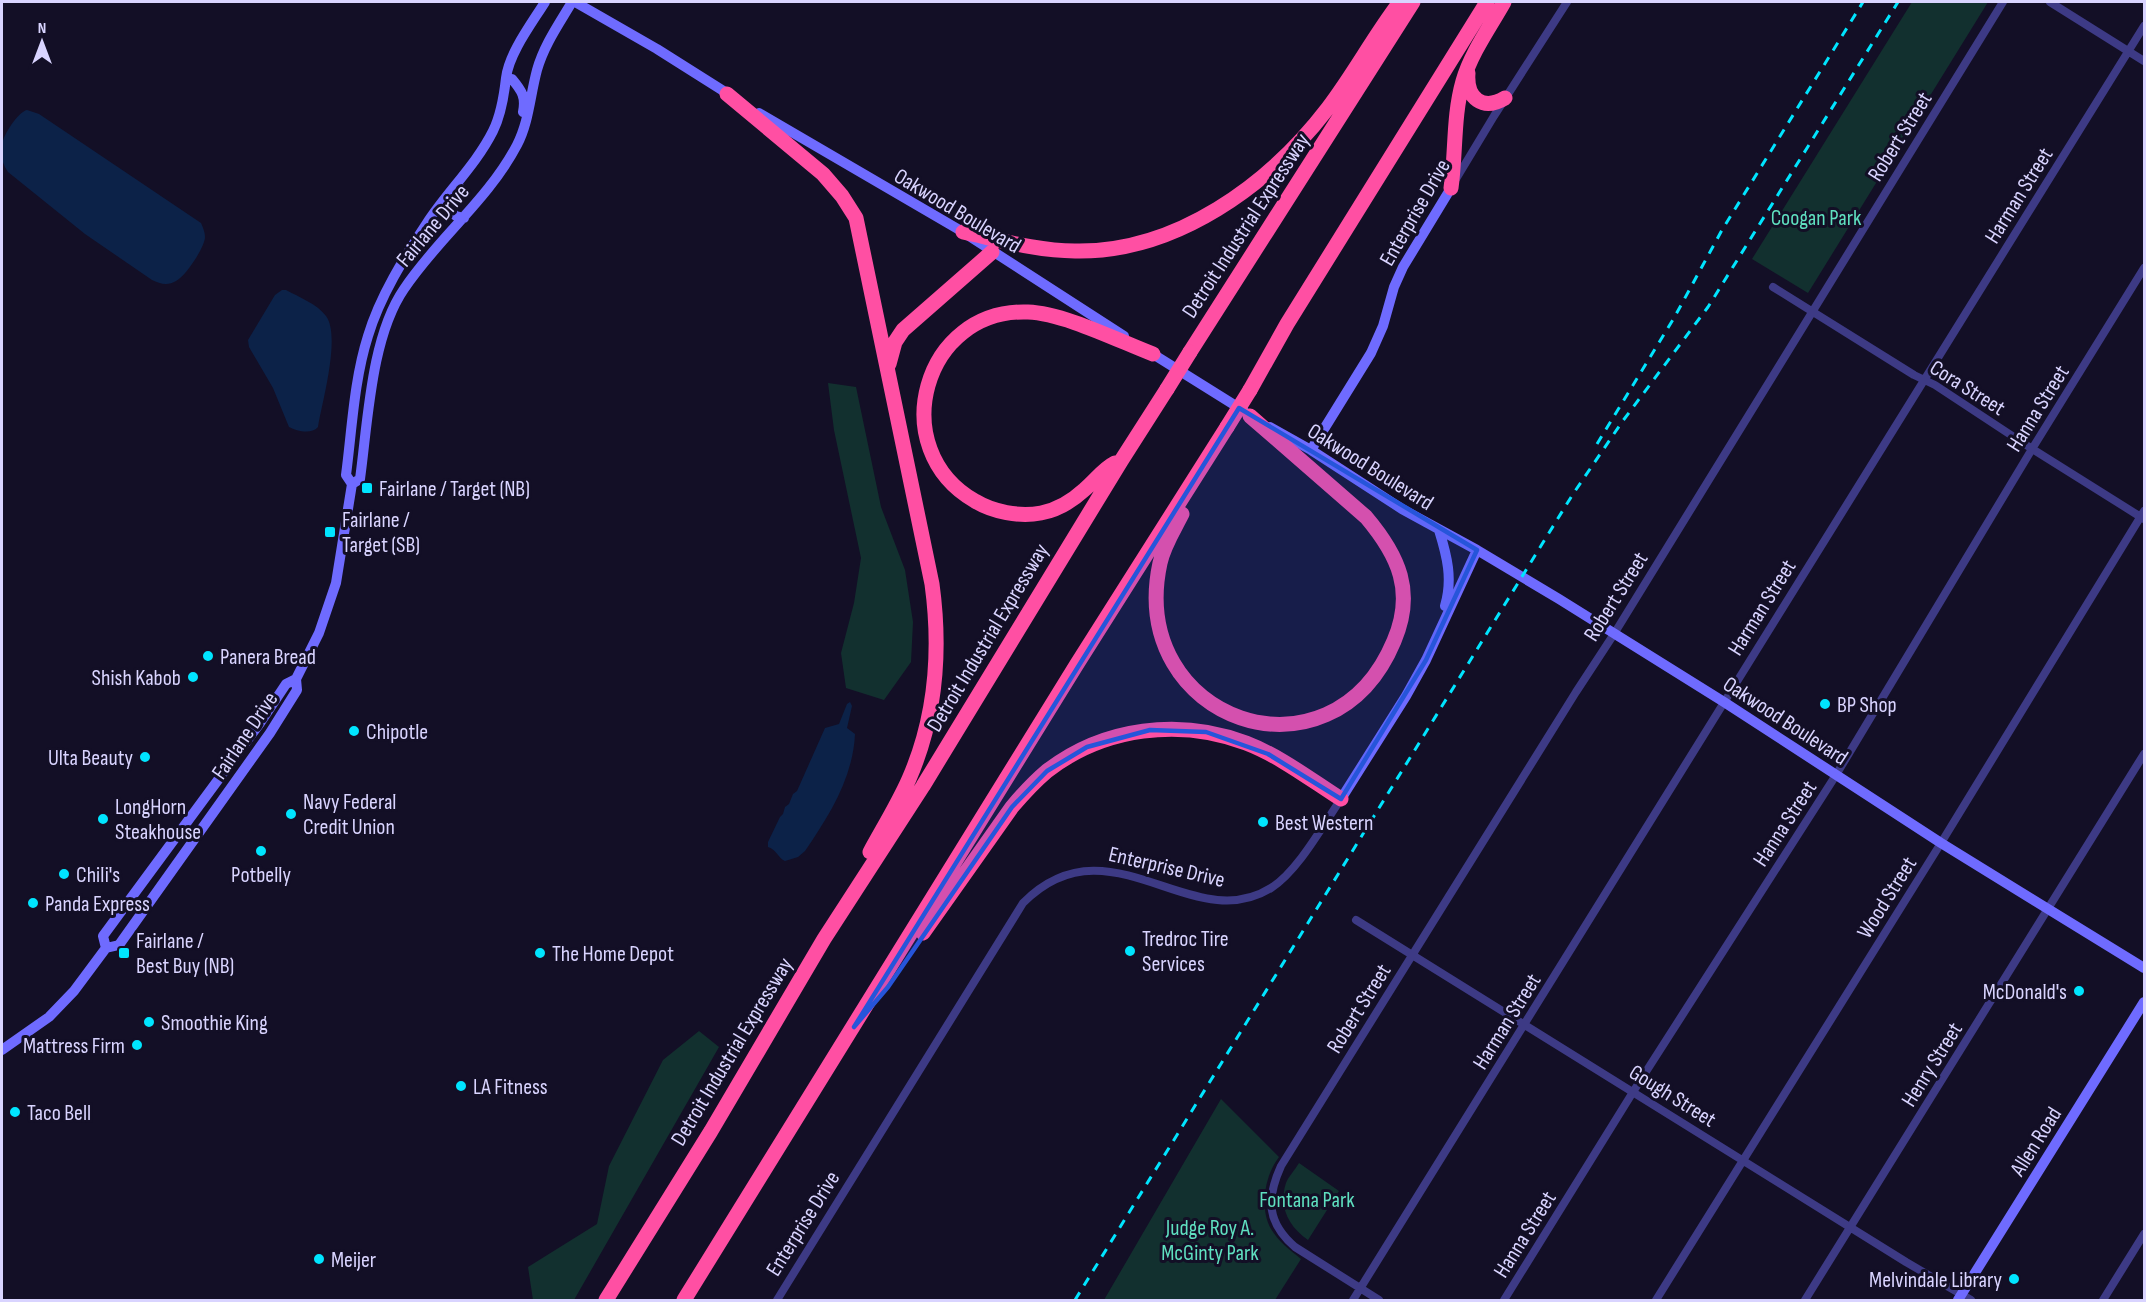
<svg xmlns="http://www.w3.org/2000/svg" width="2146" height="1302" font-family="'Sofia Sans Condensed',sans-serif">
	<rect width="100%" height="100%" fill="#130f26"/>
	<path fill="#12302f" d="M1912 2H1988L1808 293 1752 259Z
		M828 383 856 387 881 507 905 570 913 622 911 662 884 700 846 688 841 653 854 603 861 558 834 430Z
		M699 1031 719 1047 574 1300H533L528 1267 597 1224 609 1166 663 1060Z
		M1221 1099 1279 1157C1265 1175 1259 1208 1271 1229 1278 1241 1290 1250 1301 1259L1275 1300H1104Z
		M1299 1163 1339 1191 1308 1240C1289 1227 1278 1207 1286 1183 1288 1177 1295 1170 1299 1163Z"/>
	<path fill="#0c2248" d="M27 110 39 114 201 223C203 228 205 232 205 237 205 247 185 277 176 281 168 286 160 284 152 280L85 234 8 172C2 164 0 154 2 144 4 134 18 112 27 110Z
		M282 290H286C299 297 317 304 326 316 341 336 322 402 318 427 311 435 297 431 289 427L273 388 249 347 248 340 275 295Z
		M850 702 852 706 847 728 855 734C853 778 829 816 805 851L798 857 785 861C778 858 777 850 768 847V842L780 817 783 814 785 807 789 804 793 794 797 791 825 728 839 724 847 704Z"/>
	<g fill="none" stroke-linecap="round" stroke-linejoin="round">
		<path stroke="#3d3a85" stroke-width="8" d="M2050 2 2144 61
			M1456 179 1494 116 1567 2
			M1773 287 1914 375 1935 385 2023 443 2144 519
			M1356 920 1906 1262 1971 1300
			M777 1300 1023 903C1109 816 1192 938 1271 888 1298 871 1323 825 1341 799
			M1353 1300 2144 26
			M1379 1300 1295 1247C1267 1223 1266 1199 1281 1166L1576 692 1614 634 2003 2
			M1504 1300 1633 1092 1836 775 2032 449 2144 268
			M1656 1300 1941 843 2144 511
			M1805 1300 2144 754
			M2103 1300 2144 1234"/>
		<path stroke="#6f6bff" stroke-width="10" d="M575 2 657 49 733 97
			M506 79H512C522 91 526 97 523 112
			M759 113 963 232 1124 336
			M460 188C454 196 450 202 450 211L456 216 464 218
			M1148 351 1244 411
			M1270 427 1311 450 1402 509 1477 550 1559 599 1724 702 1941 843 2144 968
			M1311 450 1371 353 1383 326 1394 287 1403 267 1451 188
			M352 484 360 479C368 421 371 337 404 289 438 238 488 200 517 145 529 122 530 96 537 70 544 45 559 24 572 2
			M1439 530C1447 556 1453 579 1445 606
			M1341 799 1406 696 1426 660 1477 550
			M106 948 103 936 260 723 286 684 296 679
			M2 1050 49 1017 74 991 106 948 119 945 270 733 297 690 296 679 319 633 336 583 352 484 346 475C352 429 354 380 368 336 380 296 404 258 427 223 447 192 476 165 493 131 501 115 504 96 506 78 509 53 532 23 545 2
			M1958 1300 2144 1002"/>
		<path stroke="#ff4fa3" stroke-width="15" d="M1468 73C1466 99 1483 111 1505 98
			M727 94 823 174 842 196 856 218 932 584C941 650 936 717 909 779 898 804 883 828 870 852
			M1451 188C1456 152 1453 116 1463 81 1471 53 1490 27 1504 2
			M963 232C1000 240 1037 251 1075 251 1176 253 1269 185 1328 108 1354 74 1374 36 1400 2
			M1190 352 1413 2
			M889 364 895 342 903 330 992 252
			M1250 390 1287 324 1487 2
			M1115 463C1103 469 1095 481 1084 490 1072 501 1057 510 1041 513 1019 517 993 512 975 501 884 449 923 308 1028 312 1063 313 1119 341 1153 354
			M1182 514C1174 530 1164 545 1160 563 1126 721 1331 792 1394 641 1415 592 1399 556 1366 517L1250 416
			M923 933 1012 807C1023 794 1034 782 1047 771 1104 727 1180 718 1246 743 1280 756 1311 780 1341 799
			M606 1300 711 1131 824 939 923 786 1121 461 1167 389
			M684 1300 1077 664 1227 427"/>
		<path stroke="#00e5ff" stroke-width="3" stroke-dasharray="9 8" stroke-linecap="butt" d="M1597 444 1674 318 1722 230 1863 2
			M1075 1300 1573 494 1622 422 1708 307 1898 2"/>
		<path stroke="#ff4fa3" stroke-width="15" d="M1167 389 1190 352
			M1227 427 1250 390"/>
	</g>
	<path fill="#2655da" fill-opacity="0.2" stroke="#2655da" stroke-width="4.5" stroke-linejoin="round" d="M1239 408 1477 550 1426 660 1341 799 1268 754 1206 732 1150 730 1087 747 1047 771 1012 807 888 987 854 1027Z"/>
	<g fill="#00e5ff" stroke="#130f26" stroke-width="2">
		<rect x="361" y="482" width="12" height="12" rx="3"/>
		<rect x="324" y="526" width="12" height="12" rx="3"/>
		<circle cx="208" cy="656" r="6"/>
		<circle cx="193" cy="677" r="6"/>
		<circle cx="1825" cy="704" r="6"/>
		<circle cx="354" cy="731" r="6"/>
		<circle cx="145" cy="757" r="6"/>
		<circle cx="291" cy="814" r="6"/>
		<circle cx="103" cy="819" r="6"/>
		<circle cx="1263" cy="822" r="6"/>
		<circle cx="261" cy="851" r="6"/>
		<circle cx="64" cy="874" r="6"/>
		<circle cx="33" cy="903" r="6"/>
		<circle cx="1130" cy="951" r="6"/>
		<rect x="118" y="947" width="12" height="12" rx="3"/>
		<circle cx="540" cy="953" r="6"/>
		<circle cx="2079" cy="991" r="6"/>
		<circle cx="149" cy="1022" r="6"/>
		<circle cx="137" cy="1045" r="6"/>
		<circle cx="461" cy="1086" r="6"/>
		<circle cx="15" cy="1112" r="6"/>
		<circle cx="319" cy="1259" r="6"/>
		<circle cx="2014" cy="1279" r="6"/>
	</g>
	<g text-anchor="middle" stroke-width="6" stroke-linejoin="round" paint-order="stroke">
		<g font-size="22" fill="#d9d4ff" stroke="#130f26">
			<text transform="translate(1899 136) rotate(-58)" y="8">Robert Street</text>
			<text transform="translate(2018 195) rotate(-58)" y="8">Harman Street</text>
			<text transform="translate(958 210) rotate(31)" y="8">Oakwood Boulevard</text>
			<text transform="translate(1414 212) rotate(-60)" y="8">Enterprise Drive</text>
			<text transform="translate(432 225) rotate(-50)" y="8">Fairlane Drive</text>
			<text transform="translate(1245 225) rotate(-57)" y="8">Detroit Industrial Expressway</text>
			<text transform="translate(1968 387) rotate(32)" y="8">Cora Street</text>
			<text transform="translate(2037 408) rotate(-58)" y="8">Hanna Street</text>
			<text transform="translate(1371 466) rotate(32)" y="8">Oakwood Boulevard</text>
			<text transform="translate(1615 596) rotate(-58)" y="8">Robert Street</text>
			<text transform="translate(1761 607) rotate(-58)" y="8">Harman Street</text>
			<text transform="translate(987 637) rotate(-59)" y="8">Detroit Industrial Expressway</text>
			<text transform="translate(1786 720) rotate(33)" y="8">Oakwood Boulevard</text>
			<text transform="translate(244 735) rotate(-56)" y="8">Fairlane Drive</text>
			<text transform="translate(1784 823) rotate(-57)" y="8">Hanna Street</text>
			<text transform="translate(1167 866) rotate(13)" y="8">Enterprise Drive</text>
			<text transform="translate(1886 897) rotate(-58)" y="8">Wood Street</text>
			<text transform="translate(1358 1008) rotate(-58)" y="8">Robert Street</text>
			<text transform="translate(1506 1021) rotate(-58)" y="8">Harman Street</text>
			<text transform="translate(731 1051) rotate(-59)" y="8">Detroit Industrial Expressway</text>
			<text transform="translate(1931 1064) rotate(-58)" y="8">Henry Street</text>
			<text transform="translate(1673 1095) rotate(32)" y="8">Gough Street</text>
			<text transform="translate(2035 1141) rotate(-58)" y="8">Allen Road</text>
			<text transform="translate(802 1223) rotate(-58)" y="8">Enterprise Drive</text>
			<text transform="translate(1524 1234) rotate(-58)" y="8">Hanna Street</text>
		</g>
		<g font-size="22" fill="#5fe0c0" stroke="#130f26">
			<text x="1816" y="225">Coogan Park</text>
			<text x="1307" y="1207">Fontana Park</text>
			<text x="1210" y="1235">Judge Roy A.<tspan x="1210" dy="25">McGinty Park</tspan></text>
		</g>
		<g font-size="22" fill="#d9d4ff" stroke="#130f26" text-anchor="start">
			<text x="379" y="496">Fairlane / Target (NB)</text>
			<text x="342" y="527">Fairlane /<tspan x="342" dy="25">Target (SB)</tspan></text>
			<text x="220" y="664">Panera Bread</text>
			<text x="181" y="685" text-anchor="end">Shish Kabob</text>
			<text x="1837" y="712">BP Shop</text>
			<text x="366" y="739">Chipotle</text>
			<text x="133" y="765" text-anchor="end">Ulta Beauty</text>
			<text x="303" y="809">Navy Federal<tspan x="303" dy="25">Credit Union</tspan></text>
			<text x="115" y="814">LongHorn<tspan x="115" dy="25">Steakhouse</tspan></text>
			<text x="1275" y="830">Best Western</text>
			<text x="76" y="882">Chili's</text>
			<text x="261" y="882" text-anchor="middle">Potbelly</text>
			<text x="45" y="911">Panda Express</text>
			<text x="1142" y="946">Tredroc Tire<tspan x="1142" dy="25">Services</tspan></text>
			<text x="136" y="948">Fairlane /<tspan x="136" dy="25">Best Buy (NB)</tspan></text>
			<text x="552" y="961">The Home Depot</text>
			<text x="2067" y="999" text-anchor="end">McDonald's</text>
			<text x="161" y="1030">Smoothie King</text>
			<text x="125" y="1053" text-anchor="end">Mattress Firm</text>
			<text x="473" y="1094">LA Fitness</text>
			<text x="27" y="1120">Taco Bell</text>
			<text x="331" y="1267">Meijer</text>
			<text x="2002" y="1287" text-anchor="end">Melvindale Library</text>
		</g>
	</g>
	<rect width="2146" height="1302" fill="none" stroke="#d9d4ff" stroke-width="6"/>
	<g transform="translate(42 42)" stroke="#130f26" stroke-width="4.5" paint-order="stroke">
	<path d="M0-4.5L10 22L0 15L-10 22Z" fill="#d9d4ff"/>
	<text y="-9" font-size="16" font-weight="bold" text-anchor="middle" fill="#d9d4ff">N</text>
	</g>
</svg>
